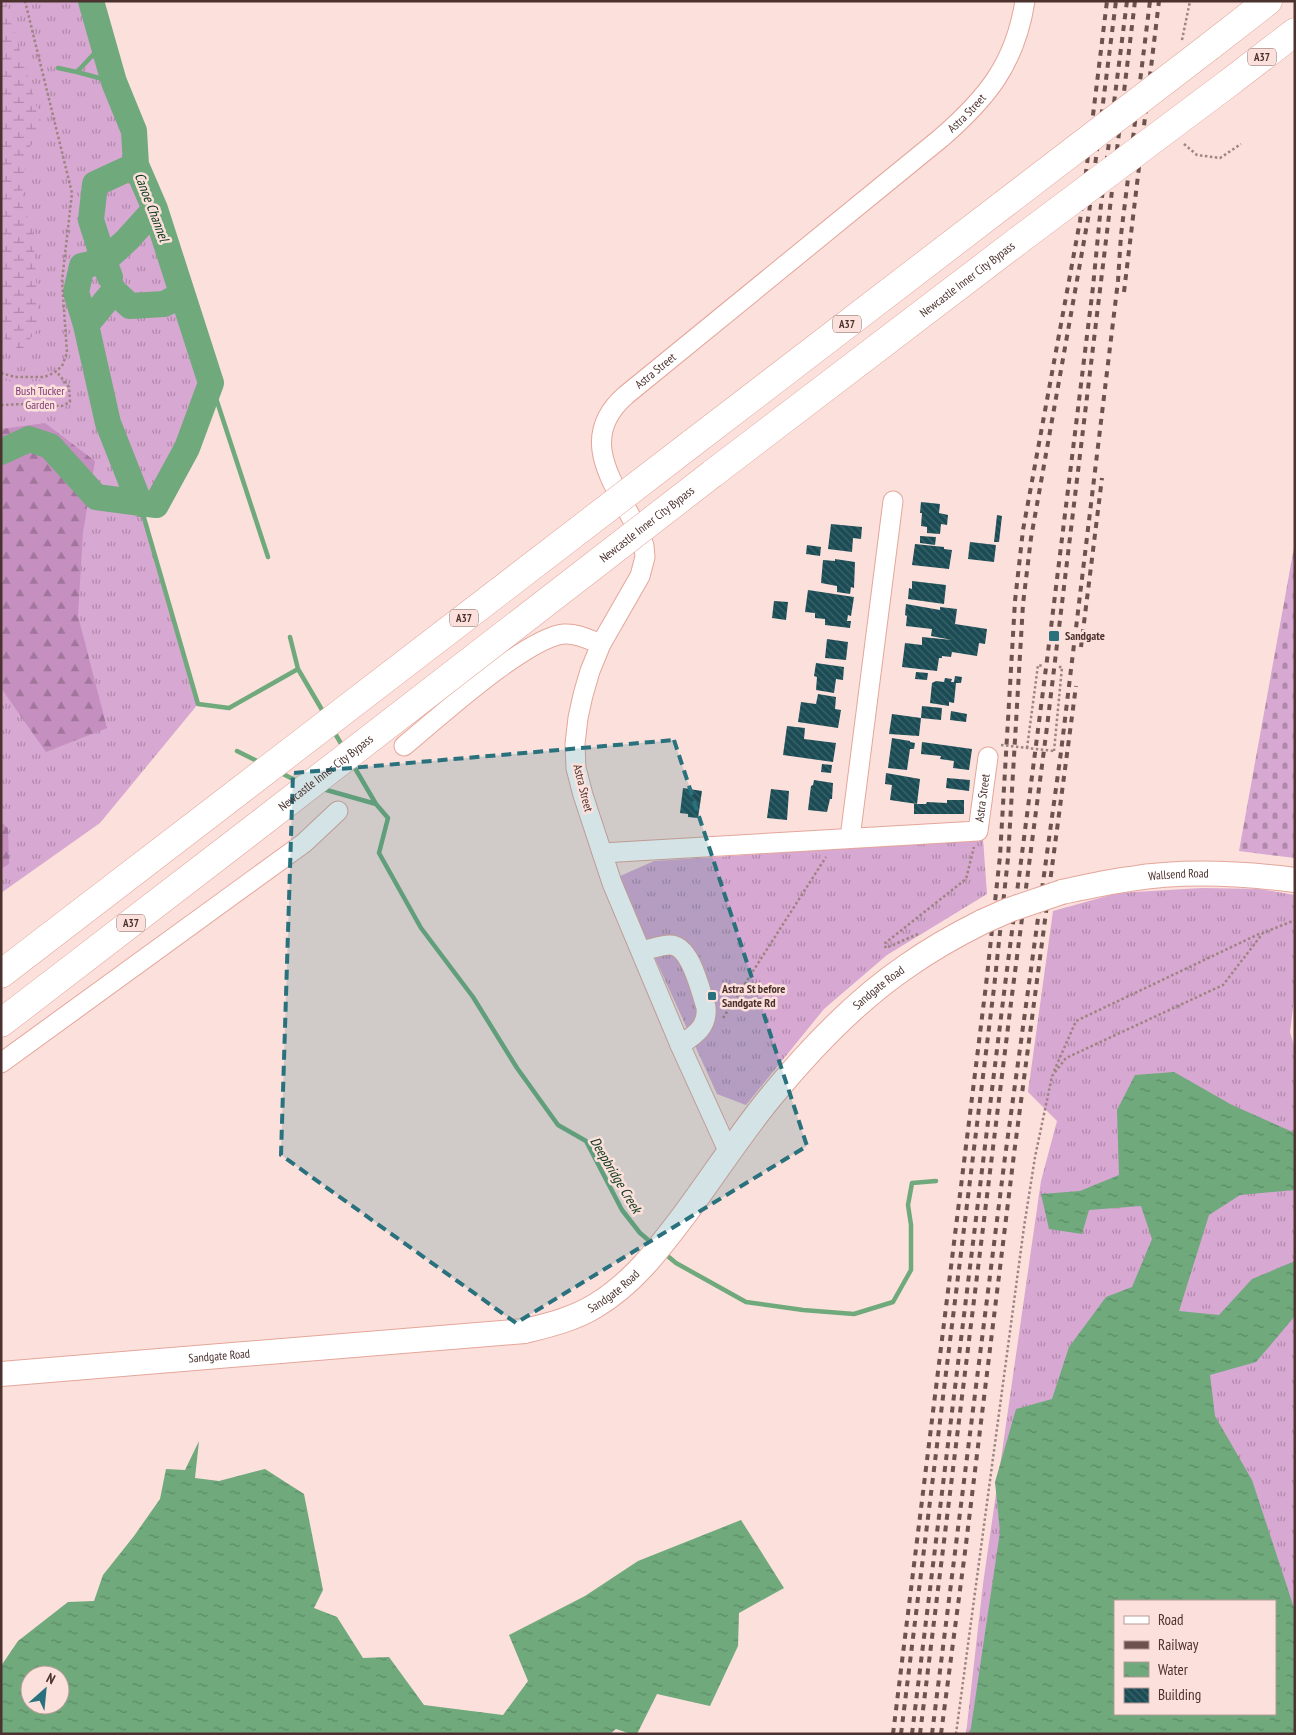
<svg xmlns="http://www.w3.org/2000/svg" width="1296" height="1735" font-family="'PT Sans Narrow',sans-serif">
	<defs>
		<pattern id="grass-tufts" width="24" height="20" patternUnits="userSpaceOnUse" patternTransform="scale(1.25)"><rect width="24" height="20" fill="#d7a8d1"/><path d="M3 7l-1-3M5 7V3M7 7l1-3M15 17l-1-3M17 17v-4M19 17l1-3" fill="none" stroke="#b089aa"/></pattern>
		<pattern id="forest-firs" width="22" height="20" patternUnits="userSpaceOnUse" patternTransform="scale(1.25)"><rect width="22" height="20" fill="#c590bf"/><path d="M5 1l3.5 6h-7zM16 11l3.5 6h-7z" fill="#a2769c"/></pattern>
		<pattern id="wetland-marsh" width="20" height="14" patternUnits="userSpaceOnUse" patternTransform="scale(1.25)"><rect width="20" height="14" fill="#d7a8d1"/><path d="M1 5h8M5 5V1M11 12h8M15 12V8" fill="none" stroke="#b089aa"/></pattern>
		<pattern id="cemetery-stones" width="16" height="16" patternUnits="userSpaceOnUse" patternTransform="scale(1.25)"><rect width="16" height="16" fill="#d7a8d1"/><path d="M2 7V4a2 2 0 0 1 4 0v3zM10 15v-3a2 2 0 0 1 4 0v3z" fill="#b089aa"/></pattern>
		<pattern id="water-ripples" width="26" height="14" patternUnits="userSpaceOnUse" patternTransform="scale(1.25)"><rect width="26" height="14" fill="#6fa97c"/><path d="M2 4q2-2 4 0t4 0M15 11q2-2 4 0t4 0" fill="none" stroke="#5d8a66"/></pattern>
		<pattern id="building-back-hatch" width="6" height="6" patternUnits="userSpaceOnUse" patternTransform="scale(1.25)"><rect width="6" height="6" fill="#1b4c55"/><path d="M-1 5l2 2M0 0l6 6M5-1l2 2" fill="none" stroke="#3e646a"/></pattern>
	</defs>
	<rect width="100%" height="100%" fill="#fbe0db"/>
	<path fill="url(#grass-tufts)" fill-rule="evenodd" d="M1 1H90L104 43 114 82 134 131 136 165 155 209 211 383 187 448 156 505 140 504 198 704 100 823 1 893Z
		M983 839 987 894 887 955 824 1009 746 1105 717 1094 618 877 654 861Z
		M1202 888 1259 889 1295 895V992L1290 1032 1295 1049V1734H966L983 1584 1041 1181 1057 1121 1028 1092 1053 911 1118 893ZM1115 1601H1275V1714H1115Z"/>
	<path fill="url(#forest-firs)" d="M45 423 95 461 83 532 78 616 107 728 46 752 1 688V429Z
		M1 822 8 828 9 864 1 869Z"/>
	<path fill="url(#wetland-marsh)" d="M1 1H5L41 121 42 133 27 150 21 203 33 229 39 327 21 351 1 336Z"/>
	<path fill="url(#cemetery-stones)" d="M1295 542V858L1239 851Z"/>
	<path fill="#d7a8d1" d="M1 380 20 382 59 380C70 393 69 397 63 413L1 417Z"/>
	<path fill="url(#water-ripples)" fill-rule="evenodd" d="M1174 1072 1232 1105 1295 1133V1190L1240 1195 1209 1215 1179 1311 1219 1315 1252 1279 1295 1261V1316L1256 1362 1210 1375 1215 1416 1252 1480 1295 1611V1734H970L1000 1532 995 1482 1016 1409 1052 1399 1069 1347 1106 1297 1132 1287 1152 1239 1141 1206 1089 1210 1082 1234 1049 1229 1041 1194 1080 1191 1119 1175 1117 1110 1135 1075ZM1115 1601H1275V1714H1115Z
		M199 1441 195 1478 219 1481 265 1469 304 1494 323 1590 314 1608 337 1617 363 1658 389 1657 424 1705 503 1715 528 1681 509 1635 585 1596 638 1561 741 1520 784 1588 739 1613 738 1646 710 1706 657 1694 637 1734H631L616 1729 610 1734H1V1666L18 1641 68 1602 94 1601 103 1575 134 1536 160 1499 166 1469 185 1470ZM30 1675H60V1705H30Z"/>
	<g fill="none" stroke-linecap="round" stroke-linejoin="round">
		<path stroke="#6fa97c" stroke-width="4.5" d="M104 43 77 72 114 82
			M58 68 77 72
			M211 383 268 557
			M140 504 198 704 229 708 298 669 325 715
			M290 637 298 669
			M333 730 343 747
			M237 751 261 763
			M279 772 299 782
			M323 789 376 804 352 763
			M376 804 388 818 379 853 421 928 473 997 517 1068 558 1125 586 1141 622 1210 640 1233 653 1244
			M664 1253 676 1263 746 1302 803 1310 854 1314 893 1302 911 1270V1225L908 1205 912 1183 936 1181"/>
		<path stroke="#6fa97c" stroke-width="26" d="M136 165 95 184 91 220 104 261 127 240 155 209
			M86 325 76 292 82 266 104 261 110 277
			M1 452 29 439 50 446 96 497 156 505 187 448 211 383 155 209 136 165 134 131 114 82 91 1
			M140 504 108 423 86 325 114 291 130 306 164 304 182 295"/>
	</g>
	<path fill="url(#building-back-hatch)" d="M921 502 940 504 939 513 948 515 947 525 941 524 940 534 927 533V527L921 526 922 513H920Z
		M997 515 1002 516 999 542H994Z
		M831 524 862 527 861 539 853 538 852 552 828 549Z
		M920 536 936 537 935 545 920 543Z
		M970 542 996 545 994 562 968 559Z
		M915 544 944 547V549L952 550 949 569 912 565Z
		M807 545 821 547 820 556 806 554Z
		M835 559 855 562 854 588 851 587 850 594 837 592V586L821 583 823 560 835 561Z
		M912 581 946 585 944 604 908 599 909 588 912 589Z
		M808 590 854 597 851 616 848 615 847 621H851L850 628 825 625V619L815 618V613L805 612Z
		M774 601 788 602 786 620 772 618Z
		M906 604 940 610V607L957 609 955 624 987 629 985 644 979 643 977 656 952 652 951 657 942 656V658H939L937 671 902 667 905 643 922 645V637L952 640 931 636 932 629 906 626 907 616 905 615Z
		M827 639 848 642 846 660 825 658Z
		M816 663 844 667 843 680 836 679 834 693 816 690 817 677 814 676Z
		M916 672 928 673 927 680 915 679Z
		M955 676 962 677 961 683H956L954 703 949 702V706L930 703 932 683 936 681 944 682 945 678 952 679 951 682H954Z
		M818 694 836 697 835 709 841 710 838 728 798 722 801 702 816 704Z
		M922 706 942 708 941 720 921 718Z
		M951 711 967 714 966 722 950 720Z
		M892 714 921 718 919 736 889 734Z
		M787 726 805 728 804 739 836 743 833 762 783 755Z
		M892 738 910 741V742L915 743 914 749H910L907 770 888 768Z
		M922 742 972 749 969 770 953 768 954 761 940 759 941 756 921 754Z
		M822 764 832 765 831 773 821 772Z
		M886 773 920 779 917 804 890 800 892 785 885 784Z
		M947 778 970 780 969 791 946 788Z
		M814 780 833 783 832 799H830L827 812 808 810 811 786 813 785Z
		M683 788 702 791 698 818 688 817V814L680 813Z
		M771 789 789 791 787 820 767 818Z
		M947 800H964V814H914V804H926L927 802 947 803Z"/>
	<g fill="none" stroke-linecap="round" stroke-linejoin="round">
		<g stroke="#e4a69b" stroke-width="21">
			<g id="minor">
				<path d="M404 746C437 719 525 638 564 634 577 633 590 640 601 644"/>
				<path d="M850 838 893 501"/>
				<path id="s1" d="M602 853 978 831 988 757"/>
				<path d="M642 951C651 949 661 945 670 945 691 945 700 990 706 1007 708 1027 695 1035 680 1045"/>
				<path d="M1 1063 304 843 338 811"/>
				<path id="s2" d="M729 1153 680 1045 612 883 583 795 576 768 575 744 578 718 583 695 590 671 601 644 640 576 645 557 644 546 641 537C619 488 573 441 626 395L941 138C987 98 1015 64 1025 1"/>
			</g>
		</g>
		<g stroke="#e4a69b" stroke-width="26">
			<g id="major">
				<path id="s3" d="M1062 892C1085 887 1107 882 1130 879 1185 870 1240 873 1295 880"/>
				<path id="s4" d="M1 1374 525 1331C549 1325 574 1319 595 1306 632 1284 657 1251 682 1218 712 1178 738 1137 769 1099 809 1050 854 1002 907 966 931 949 956 935 982 922"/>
			</g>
		</g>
		<g stroke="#e4a69b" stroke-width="29">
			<g id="highway">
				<path d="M1209 47 1268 1"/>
				<path d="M1230 82 1295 32"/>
				<path d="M691 444 1004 204"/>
				<path id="s5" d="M712 474 1019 240"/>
				<path d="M1 974 238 792"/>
				<path d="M1 1023 261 823"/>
			</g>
		</g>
		<path stroke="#9e8480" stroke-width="2.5" stroke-dasharray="2.5 2.5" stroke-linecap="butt" d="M1182 40 1190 1
			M1184 144 1197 155 1220 158 1241 144
			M1 373 15 377H44L54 373 62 366 67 353 62 281 72 193 25 1
			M1 405 24 404 62 406 70 402 69 387 56 371
			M1027 748 1038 665 1043 666
			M1054 751 1062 667H1058
			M918 934 886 948 884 944 966 879 974 847
			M723 1018 826 857
			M1054 1071 1076 1021 1261 933
			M956 1734 1024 1227 1035 1157 1052 1076 1066 1058 1223 985 1263 933 1295 920"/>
		<use href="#minor" stroke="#fff" stroke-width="19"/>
		<use href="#major" stroke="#fff" stroke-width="24"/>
		<use href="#highway" stroke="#fff" stroke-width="28"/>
		<path stroke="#6c534e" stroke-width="4" stroke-dasharray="6 6" stroke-linecap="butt" d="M1124 292 1159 1
			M1081 647 1102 478
			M893 1734 986 985 1000 856 1015 601 1023 530 1080 221 1107 1
			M901 1734 994 988 1008 858 1023 604 1031 538 1089 213 1116 1
			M912 1734 1004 993 1047 660 1093 287 1101 205 1127 1
			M920 1734 1012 995 1047 727 1135 1
			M932 1734 1005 1157 1061 752 1118 281 1121 235 1150 1
			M941 1734 965 1552 1014 1154 1076 686"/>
		<g stroke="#e4a69b" stroke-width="26" stroke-linecap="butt">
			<path id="major-bridge" d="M982 922 1009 910 1062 892"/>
		</g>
		<g stroke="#e4a69b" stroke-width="29" stroke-linecap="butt">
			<g id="highway-bridge">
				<path d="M1004 204 1209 47"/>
				<path d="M1019 240 1230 82"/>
				<path d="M238 792 691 444"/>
				<path id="s6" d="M261 823 712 474"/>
			</g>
		</g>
		<path stroke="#9e8480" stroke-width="2.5" stroke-dasharray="2.5 2.5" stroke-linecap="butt" d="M1001 745 1054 751"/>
		<use href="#major-bridge" stroke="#fff" stroke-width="24"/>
		<use href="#highway-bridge" stroke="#fff" stroke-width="28"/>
	</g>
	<path fill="#29717d" fill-opacity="0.2" stroke="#29717d" stroke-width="4" stroke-dasharray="10 6" stroke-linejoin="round" d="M674 740 807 1146 516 1323 281 1155 293 773Z"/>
	<g fill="#29717d" stroke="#fbe0db" stroke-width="2">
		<rect x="1048" y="630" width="12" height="12" rx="2.5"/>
		<rect x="707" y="991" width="10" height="10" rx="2.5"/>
	</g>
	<g text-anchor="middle" stroke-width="5" stroke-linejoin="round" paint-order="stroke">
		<g fill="#fbe0db" stroke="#806662" stroke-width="1">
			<rect x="1248" y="48.5" width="28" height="17" rx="4"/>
			<rect x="833" y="315.5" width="28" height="17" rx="4"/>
			<rect x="450" y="609.5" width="28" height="17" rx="4"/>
			<rect x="117" y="914.5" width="28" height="17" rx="4"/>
		</g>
		<g font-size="11" font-weight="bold" fill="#4b322e">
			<text x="1262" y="61">A37</text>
			<text x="847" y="328">A37</text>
			<text x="464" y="622">A37</text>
			<text x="131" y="927">A37</text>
		</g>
		<g font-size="12" fill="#4b322e" stroke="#fbe0db">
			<text dy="4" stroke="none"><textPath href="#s2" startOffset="1262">Astra Street</textPath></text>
			<text dy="4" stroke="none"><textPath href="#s5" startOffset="321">Newcastle Inner City Bypass</textPath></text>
			<text dy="4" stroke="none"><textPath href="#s2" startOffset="858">Astra Street</textPath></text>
			<text dy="4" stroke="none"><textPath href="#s6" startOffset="488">Newcastle Inner City Bypass</textPath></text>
			<text dy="4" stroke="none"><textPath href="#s6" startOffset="82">Newcastle Inner City Bypass</textPath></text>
			<text transform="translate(583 788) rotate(76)" y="4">Astra Street</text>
			<text dy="4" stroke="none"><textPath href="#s1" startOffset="410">Astra Street</textPath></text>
			<text dy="4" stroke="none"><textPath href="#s3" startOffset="118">Wallsend Road</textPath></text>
			<text dy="4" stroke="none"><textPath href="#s4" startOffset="1029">Sandgate Road</textPath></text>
			<text dy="4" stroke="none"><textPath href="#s4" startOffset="624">Sandgate Road</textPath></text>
			<text dy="4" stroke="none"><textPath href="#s4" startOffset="219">Sandgate Road</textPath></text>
		</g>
		<g font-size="12" fill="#7b3a76" stroke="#fbe0db">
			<text x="40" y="395">Bush Tucker<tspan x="40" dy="14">Garden</tspan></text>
		</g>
		<g font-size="12" font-weight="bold" fill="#4b322e" stroke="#fbe0db" text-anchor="start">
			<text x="1065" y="640">Sandgate</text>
			<text x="722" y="993">Astra St before<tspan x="722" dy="14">Sandgate Rd</tspan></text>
		</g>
		<g font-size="14" font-style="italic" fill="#093719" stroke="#fbe0db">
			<text transform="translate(152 207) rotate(69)" y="5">Canoe Channel</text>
			<text transform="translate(616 1175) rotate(59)" y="5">Deepbridge Creek</text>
		</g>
	</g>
	<rect width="1296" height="1735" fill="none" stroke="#4b322e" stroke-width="5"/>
	<rect x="1114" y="1600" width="162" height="115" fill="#fbe0db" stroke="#b59a96"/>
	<rect x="1124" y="1616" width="25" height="8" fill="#ffffff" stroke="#b59a96"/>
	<text x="1158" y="1625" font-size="15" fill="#4b322e">Road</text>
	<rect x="1124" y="1641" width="25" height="8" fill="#6c534e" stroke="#b59a96"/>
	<text x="1158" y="1650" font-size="15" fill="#4b322e">Railway</text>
	<rect x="1124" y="1662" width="25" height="15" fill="url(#water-ripples)" stroke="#b59a96"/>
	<text x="1158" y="1675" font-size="15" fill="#4b322e">Water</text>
	<rect x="1124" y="1688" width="25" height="15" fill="url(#building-back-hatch)" stroke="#b59a96"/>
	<text x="1158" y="1700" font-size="15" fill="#4b322e">Building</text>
	<g transform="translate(45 1690) rotate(27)"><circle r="24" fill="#fbe0db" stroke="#b59a96"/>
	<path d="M0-4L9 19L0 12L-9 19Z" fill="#29717d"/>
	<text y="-8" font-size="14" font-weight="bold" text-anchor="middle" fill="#4b322e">N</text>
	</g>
</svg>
